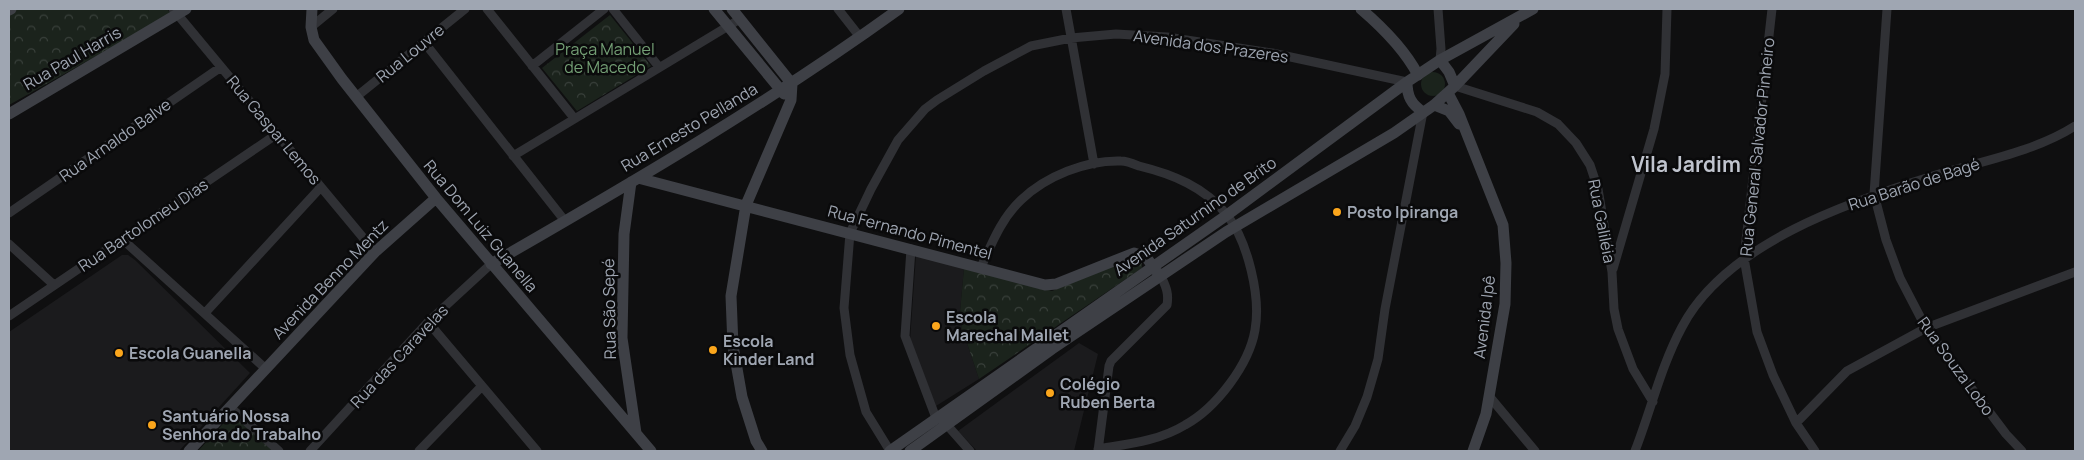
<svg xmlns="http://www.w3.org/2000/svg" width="2084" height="460" font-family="Manrope,sans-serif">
	<defs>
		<pattern id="forest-crowns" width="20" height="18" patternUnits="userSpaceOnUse" patternTransform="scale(1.25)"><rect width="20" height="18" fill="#1b231c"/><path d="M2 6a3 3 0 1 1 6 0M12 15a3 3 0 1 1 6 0" fill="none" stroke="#39403b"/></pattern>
	</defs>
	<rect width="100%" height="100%" fill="#0f0f10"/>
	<path fill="#1b1b1d" d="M122 255H128L135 260 250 373 179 451H9V332Z
		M916 255 964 268 960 312 963 343H967L979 379 936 406 910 340Z
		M1079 343 1098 354 1074 451H977L958 431Z"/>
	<path fill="#1b231c" d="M1421 84a12 12 0 1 1 24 0a12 12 0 1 1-24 0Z"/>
	<path fill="url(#forest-crowns)" d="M18 9H167L171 14 9 105V14Z
		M610 15 651 66 577 111 542 68Z
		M1134 257 1142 260V268L979 379 967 343H963L960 312 964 268 1052 291Z
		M233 413 274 451H198Z"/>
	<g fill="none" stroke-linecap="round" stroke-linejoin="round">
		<path stroke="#303135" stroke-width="9" d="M173 9 375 252
			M487 9 574 118
			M613 9 659 67
			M838 9 860 37
			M1066 9 1094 164
			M1438 9 1441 49 1440 60
			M1772 9 1744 258 1757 332 1773 375 1796 423 1815 451
			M1887 9 1874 194 1886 240 1900 278 1926 328 2006 434 2022 451
			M311 27 333 9
			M424 42 565 221
			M532 66 604 9
			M1455 86 1537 112 1558 124 1576 143 1590 165 1598 189 1612 272 1614 309 1618 329 1633 369 1653 402
			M356 97 465 9
			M513 156 740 19
			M9 213 221 67
			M122 239 266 369
			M9 244 54 285
			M911 249 905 336 936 418
			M981 267C992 243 1001 219 1021 200 1046 176 1086 160 1121 161 1127 161 1134 164 1139 166 1172 174 1205 187 1227 215 1248 242 1261 297 1255 330 1249 365 1216 408 1185 425 1159 441 1128 444 1098 449
			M1613 269 1654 129 1665 74 1667 9
			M205 313 321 187
			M9 316 277 134
			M428 322 537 451
			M1489 396 1535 451
			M230 407 279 451
			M1796 423 1847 371 1926 328 2075 272
			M947 425 970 451
			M310 451 428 322 491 264
			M419 451 482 386
			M890 451 866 412 850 355 844 308 850 233 871 189 898 140 925 109 937 100 984 71 1031 46 1071 38 1116 34 1167 37 1272 53 1407 82
			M1098 451 1109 366 1111 361 1167 305C1169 293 1166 287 1161 276
			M1340 451 1355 426 1367 397 1378 359 1385 309 1423 112
			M1635 451C1651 410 1661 366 1682 327 1726 243 1851 201 1936 175 1982 161 2034 152 2075 126"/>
		<path stroke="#3e4046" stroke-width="11" d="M312 9 311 27 314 40 342 79 436 198 651 451
			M714 9 784 94
			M732 9 792 84
			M1361 9C1382 27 1405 50 1418 75
			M9 10 11 9
			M1440 60 1449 72 1455 86
			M1407 82C1407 96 1411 104 1423 112
			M1448 93 1459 114 1503 225 1506 263 1505 304 1486 414 1473 451
			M1434 105 1449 111 1459 124
			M9 114 186 9
			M638 178 1045 285 1056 284 1134 253 1146 257 1157 272
			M631 182 624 234 622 338 636 433
			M491 264C630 184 769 103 899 9
			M189 451 375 252 436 198
			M762 451 756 441 742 397 733 346 731 296 746 205 791 100 792 84
			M890 451 1227 215 1407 82 1440 60 1533 9
			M910 451 1052 349 1226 232 1394 133 1434 105 1455 86 1514 24"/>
	</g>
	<g fill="#fba61c" stroke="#0a0a0b" stroke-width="2">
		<circle cx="1337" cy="212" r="5"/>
		<circle cx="936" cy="326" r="5"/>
		<circle cx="713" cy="350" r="5"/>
		<circle cx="119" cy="353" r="5"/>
		<circle cx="1050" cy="393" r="5"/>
		<circle cx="152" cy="425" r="5"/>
	</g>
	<g text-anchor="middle" stroke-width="5" stroke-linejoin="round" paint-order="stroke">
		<g font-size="16" fill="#9fa6b2" stroke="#0a0a0b">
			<text transform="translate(1211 46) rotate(8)" y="6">Avenida dos Prazeres</text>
			<text transform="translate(410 53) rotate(-39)" y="6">Rua Louvre</text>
			<text transform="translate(72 58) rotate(-30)" y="6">Rua Paul Harris</text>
			<text transform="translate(689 127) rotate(-31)" y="6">Rua Ernesto Pellanda</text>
			<text transform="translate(274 130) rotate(50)" y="6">Rua Gaspar Lemos</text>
			<text transform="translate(115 140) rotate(-35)" y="6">Rua Arnaldo Balve</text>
			<text transform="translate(1757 147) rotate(-84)" y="6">Rua General Salvador Pinheiro</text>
			<text transform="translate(1914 184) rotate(-18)" y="6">Rua Barão de Bagé</text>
			<text transform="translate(1195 216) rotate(-35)" y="6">Avenida Saturnino de Brito</text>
			<text transform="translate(1602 221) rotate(79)" y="6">Rua Galiléia</text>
			<text transform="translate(143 225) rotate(-34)" y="6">Rua Bartolomeu Dias</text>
			<text transform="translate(481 226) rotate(50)" y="6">Rua Dom Luiz Guanella</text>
			<text transform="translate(910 232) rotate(15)" y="6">Rua Fernando Pimentel</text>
			<text transform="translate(330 279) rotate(-46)" y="6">Avenida Benno Mentz</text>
			<text transform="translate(609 309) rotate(-91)" y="6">Rua São Sepé</text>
			<text transform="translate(1484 317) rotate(-83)" y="6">Avenida Ipê</text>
			<text transform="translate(399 356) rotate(-47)" y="6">Rua das Caravelas</text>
			<text transform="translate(1956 366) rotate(54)" y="6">Rua Souza Lobo</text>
		</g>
		<g font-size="16" fill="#749f75" stroke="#0a0a0b">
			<text x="605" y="55">Praça Manuel<tspan x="605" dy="18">de Macedo</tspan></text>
		</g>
		<g font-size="16" font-weight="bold" fill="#9fa6b2" stroke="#0a0a0b" text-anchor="start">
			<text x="1347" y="218">Posto Ipiranga</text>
			<text x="946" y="323">Escola<tspan x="946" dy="18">Marechal Mallet</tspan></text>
			<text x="723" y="347">Escola<tspan x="723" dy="18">Kinder Land</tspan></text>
			<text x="129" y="359">Escola Guanella</text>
			<text x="1060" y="390">Colégio<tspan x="1060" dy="18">Ruben Berta</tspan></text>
			<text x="162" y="422">Santuário Nossa<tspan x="162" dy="18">Senhora do Trabalho</tspan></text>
		</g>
		<g font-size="21" font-weight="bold" fill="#c0c4ce" stroke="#0a0a0b">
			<text x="1686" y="172">Vila Jardim</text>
		</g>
	</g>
	<rect width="2084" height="460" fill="none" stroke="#9fa6b2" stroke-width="20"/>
</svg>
